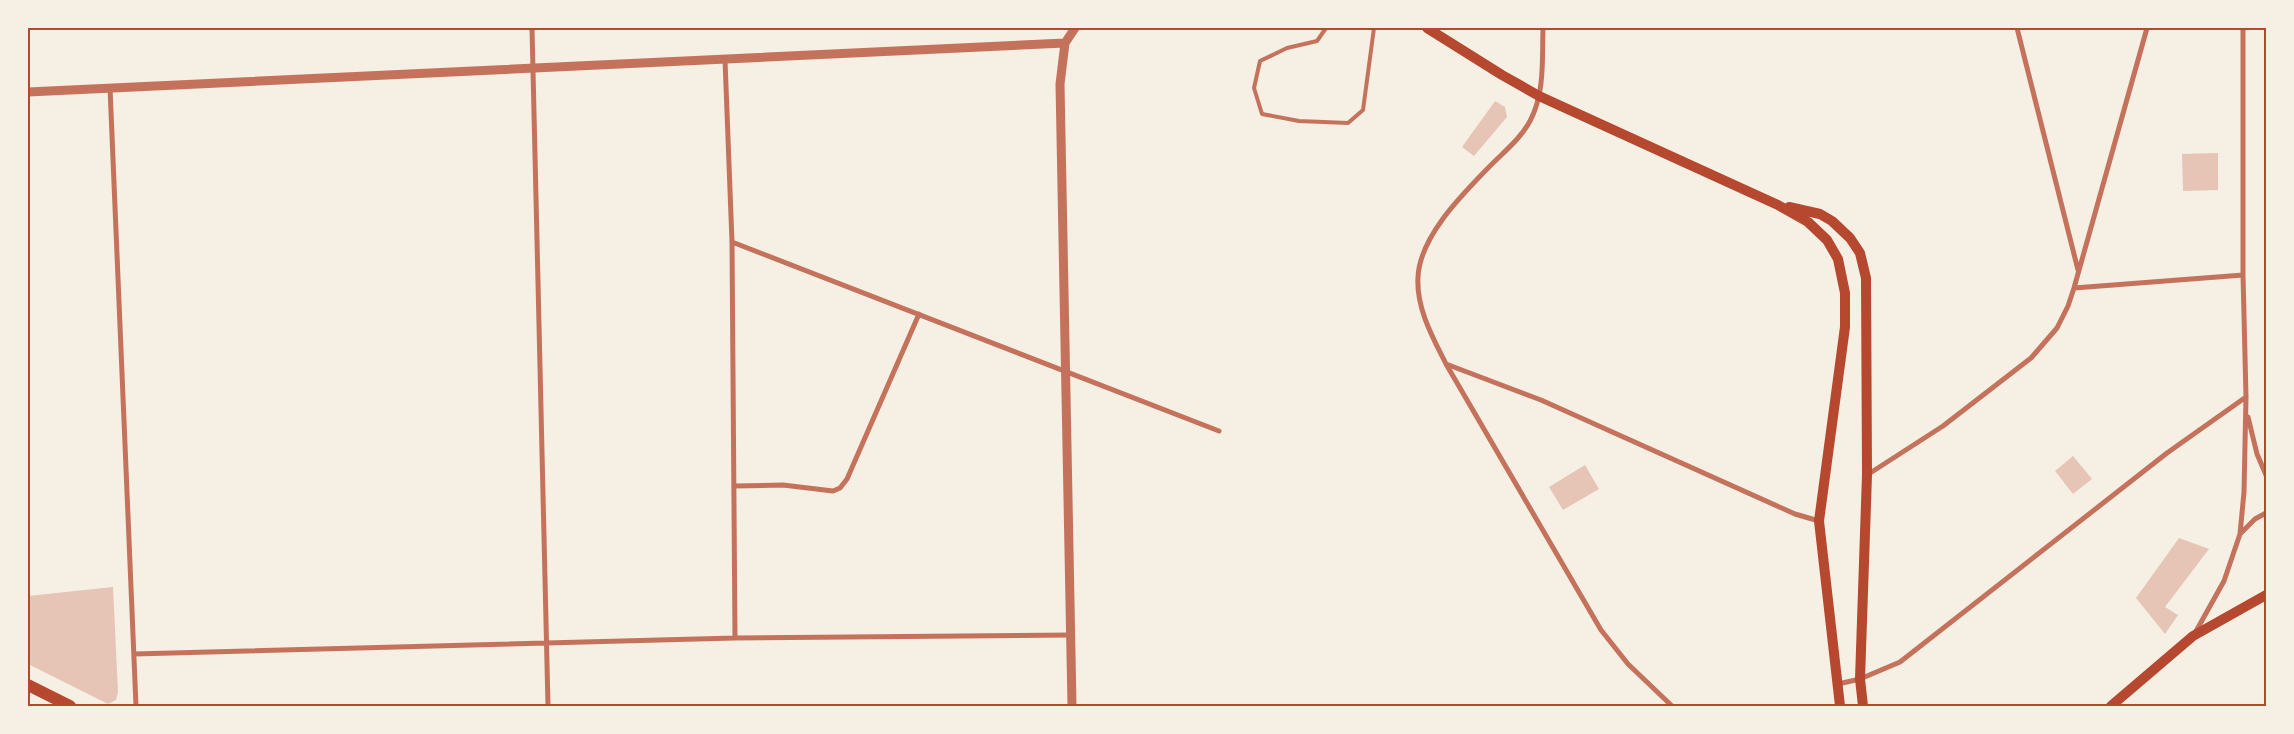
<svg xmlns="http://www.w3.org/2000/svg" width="2294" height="734" font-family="'IBM Plex Sans',sans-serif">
	<rect width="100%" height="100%" fill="#f6efe4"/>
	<path fill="#e6c5b7" d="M1495 101 1505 107 1507 117 1474 156 1462 147Z
		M2218 153V190L2183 191 2182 154Z
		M2073 456 2092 479 2073 494 2055 471Z
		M1585 465 1599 489 1563 510 1549 487Z
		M2179 538 2209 549 2165 607 2178 615 2165 634 2136 598Z
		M113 587 118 692 116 700 108 704 28 664V596Z"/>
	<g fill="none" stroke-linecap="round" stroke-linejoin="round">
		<path stroke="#c5725c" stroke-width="4" d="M1326 28 1317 41 1287 48 1260 61 1254 88 1262 114 1299 121 1348 123 1363 110 1374 28"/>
		<path stroke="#c5725c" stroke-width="5" d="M532 28 548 706
			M1543 28C1542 59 1545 93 1530 121 1521 138 1505 151 1492 164 1464 193 1420 235 1418 277 1416 308 1433 338 1446 364L1601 630 1628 664 1672 706
			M2017 28 2078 270
			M725 60 732 242 735 638
			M110 88 136 706
			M732 242 1219 431
			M2074 288 2243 275
			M1446 364 1541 400 1795 514 1819 521
			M2248 417 2257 454 2266 475
			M1867 475 1943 426 2031 358 2057 328 2068 306 2074 288 2147 28
			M734 486 783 485 833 491 840 488 847 479 919 314
			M2240 534 2255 519 2266 513
			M2195 633 2224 581 2240 534 2244 492 2246 397 2243 275V28
			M134 654 735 638 1070 635
			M1838 684 1860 679 1900 662 2167 453 2246 397"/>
		<path stroke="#c5725c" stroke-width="9" d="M28 92 1065 43
			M1072 706 1060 84 1065 43 1075 28"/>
		<path stroke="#b5482f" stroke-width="10" d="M1427 28 1502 75 1539 96 1778 205 1808 222 1827 240 1838 259 1845 293V327L1819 521 1840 706
			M1789 207 1820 214 1832 221 1850 238 1860 253 1866 278 1867 475 1860 679 1863 706
			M2111 706 2193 636 2266 595"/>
		<path stroke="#b5482f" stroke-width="12" d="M28 685 70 706"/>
	</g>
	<rect width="2294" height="734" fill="none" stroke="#f6efe4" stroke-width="58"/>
	<rect x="29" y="29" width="2236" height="676" fill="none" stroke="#b5482f" stroke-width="2"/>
</svg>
